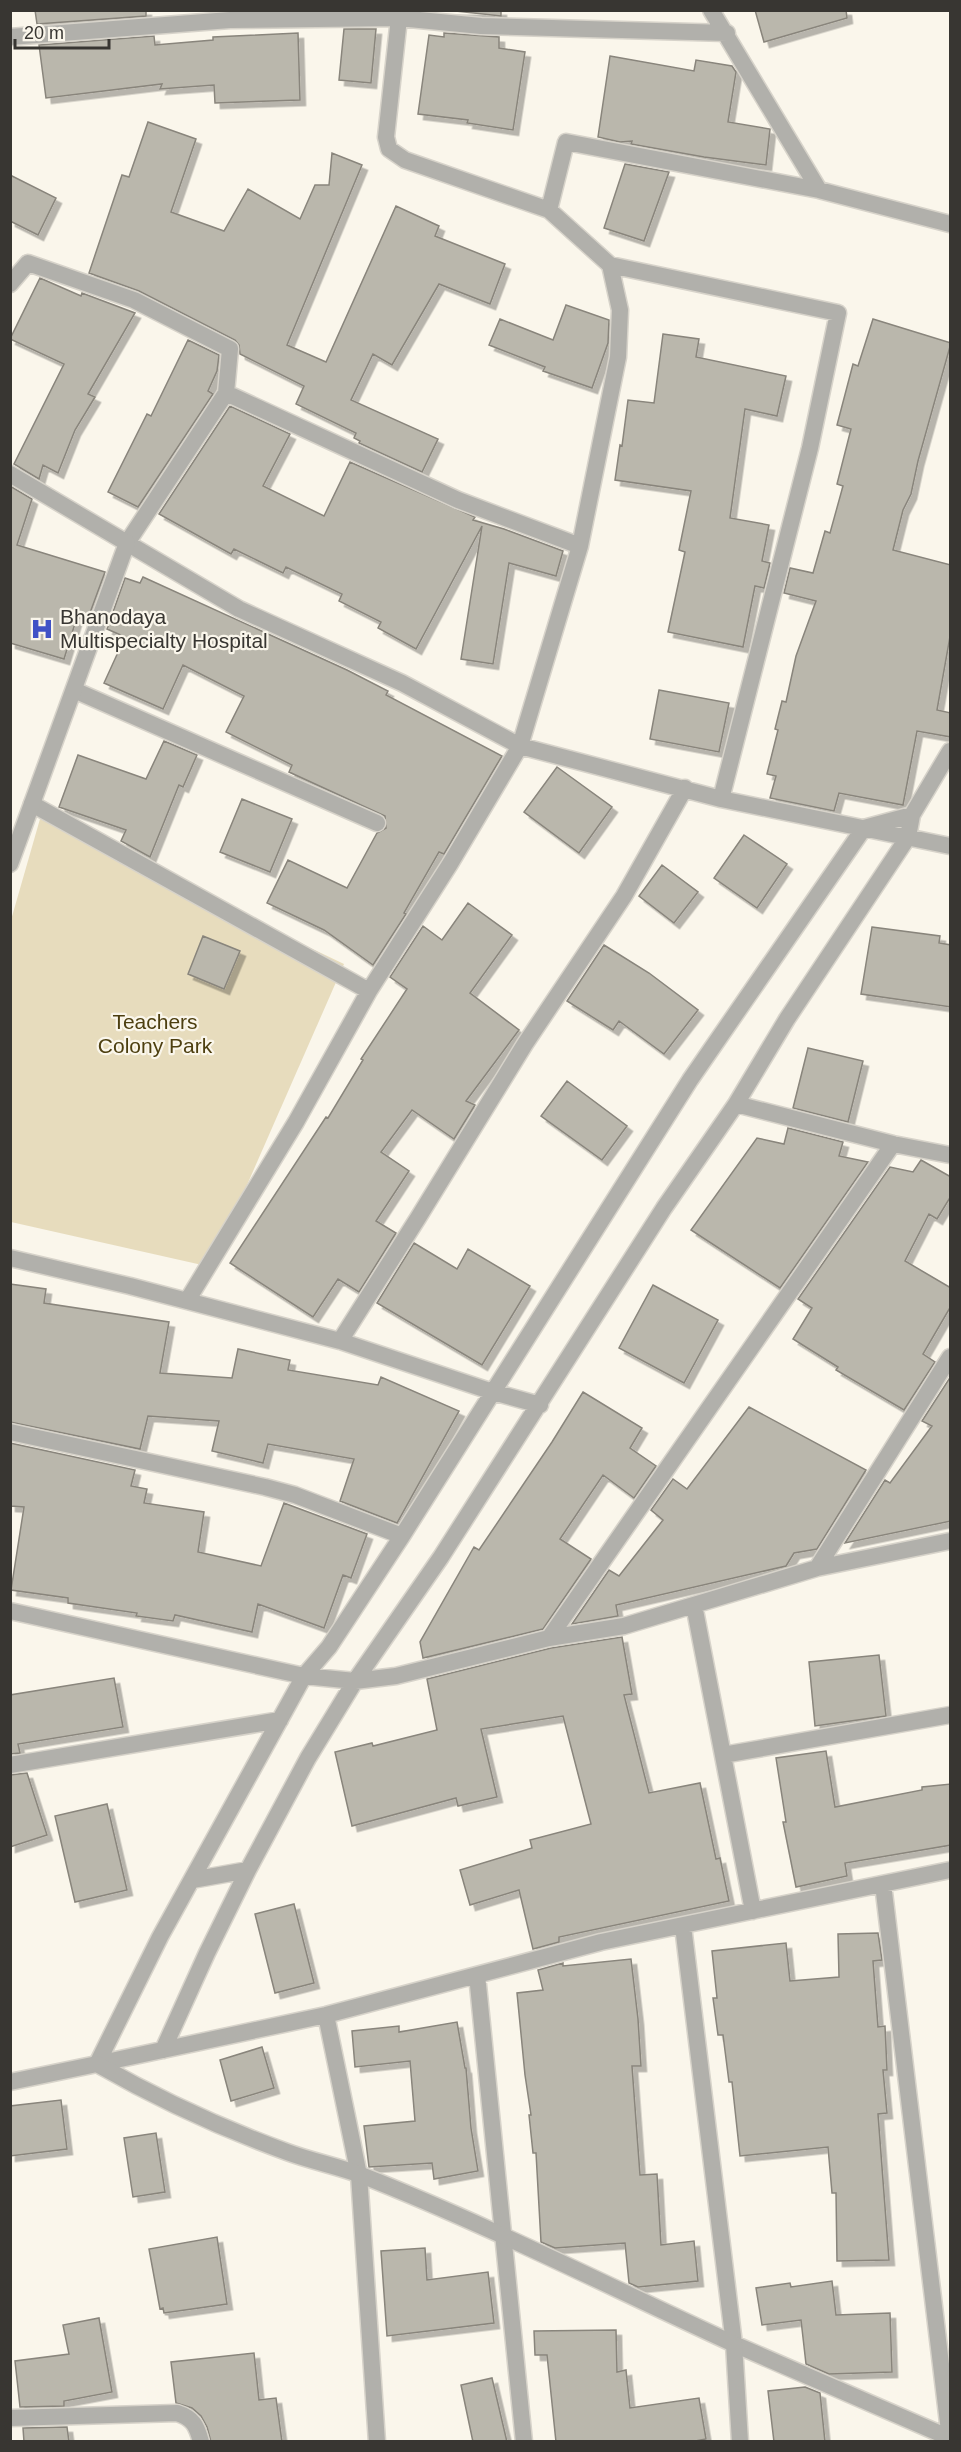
<svg xmlns="http://www.w3.org/2000/svg" width="961" height="2452" font-family="Helvetica,sans-serif">
	<defs>
		<filter id="shadow"><feDropShadow dx="5.5" dy="5.5" stdDeviation="0" flood-color="#0004"/></filter>
	</defs>
	<rect width="100%" height="100%" fill="#faf6eb"/>
	<path fill="#e7dcbd" d="M40 819 344 964 211 1267 11 1222V920Z"/>
	<path fill="#bab7ac" stroke="#89857c" stroke-width="1.5" filter="url(#shadow)" d="M35 10H146V16L37 24Z
		M446 10H501V16Z
		M755 10H846L847 18 764 42Z
		M344 29H376L371 83 339 80Z
		M298 33 300 100 215 103 214 85 160 89 162 84 46 98 39 45 154 36 155 45 213 40V37Z
		M444 33 499 37V48L525 52 513 130 467 123 468 120 418 114 429 35 444 37Z
		M610 56 694 71 696 60 732 66 736 72 728 122 770 129 766 165 704 157 631 144 632 141 620 142 598 137Z
		M148 122 196 139 171 212 224 231 248 189 300 219 315 185H329L332 153 362 165 287 345 326 362 396 206 439 226 435 236 505 264 490 304 439 284 392 365 373 354 351 400 438 439 422 472 359 443 360 441 354 438 356 433 296 404 304 386 240 354 239 345 235 340 139 291 89 273 122 175 129 177Z
		M625 164 669 172 644 241 604 228Z
		M10 175 56 198 38 235 10 221Z
		M40 278 81 296 82 293 135 313 88 394 95 397 75 430 58 473 43 465 39 479 14 464 64 364 10 339Z
		M566 305 609 320 608 343 592 388 543 371 545 367 489 345 500 319 553 340Z
		M873 319 951 343 918 461 911 494 903 510 893 550 951 565V631L937 710 951 713V737L917 731 903 805 839 793 834 811 770 798 776 776 767 774 778 730 775 729 782 701 786 702 796 656 816 601 784 593 790 568 813 573 825 531 830 533 843 486 837 484 851 429 837 425 853 364 858 366Z
		M663 334 699 339 696 357 786 376 777 416 745 409 730 518 769 525 762 561 770 563 764 588 755 586 743 647 668 632 685 552 679 550 691 491 615 480 620 445 622 446 628 400 654 403Z
		M188 340 219 355 217 371 208 391 213 394 138 507 108 492 147 414 151 416Z
		M230 406 290 434 263 486 324 516 350 462 475 517 473 520 504 529 563 551 556 576 509 563 493 664 461 659 482 526 416 649 378 628 381 622 339 601 342 594 286 567 283 573 234 549 231 554 159 514Z
		M10 486 32 499 17 545 105 572 87 621 77 617 64 659 10 643Z
		M143 577 347 670 388 691 386 695 502 756 444 854 439 852 404 913 406 914 373 965 324 930 267 903 288 860 347 888 377 833 386 828 385 816 289 772 292 765 226 732 244 696 183 665 163 709 104 683 125 637 107 629 125 578 140 583Z
		M659 690 729 703 719 752 650 739Z
		M164 741 197 755 183 787 179 785 150 857 121 841 126 830 59 807 78 755 146 779Z
		M557 767 612 807 579 853 524 812Z
		M242 799 292 819 270 872 220 852Z
		M744 835 787 864 757 908 714 878Z
		M662 865 698 892 674 923 639 896Z
		M468 903 512 935 470 993 519 1030 466 1101 475 1105 454 1139 412 1110 381 1152 409 1171 376 1221 396 1233 359 1292 338 1279 313 1317 230 1263 326 1117 328 1118 363 1060 361 1059 407 989 390 977 423 926 442 940Z
		M872 927 940 936 939 943 951 945V1007L861 994Z
		M203 936 240 951 224 989 188 974Z
		M604 945 649 973 698 1010 664 1054 619 1021 613 1030 567 1001Z
		M808 1048 863 1061 848 1122 793 1108Z
		M567 1081 627 1126 602 1160 541 1116Z
		M788 1128 843 1142 839 1156 868 1162 780 1288 691 1230 757 1138 784 1144Z
		M921 1160 951 1177V1196L937 1219 929 1214 905 1261 951 1288V1306L923 1354 935 1362 904 1410 836 1370 838 1367 793 1339 812 1308 798 1299 890 1167 913 1172Z
		M414 1243 457 1269 468 1249 530 1286 482 1365 377 1303Z
		M10 1284 46 1289 44 1303 169 1322 160 1373 232 1378 238 1349 290 1360 288 1370 378 1385 381 1377 459 1411 397 1523 340 1501 354 1459 268 1444 263 1463 212 1451 219 1421 148 1416 140 1449 10 1422Z
		M653 1285 718 1320 684 1383 619 1348Z
		M951 1376V1521L845 1543 885 1480 890 1483 932 1426 922 1421Z
		M583 1392 642 1428 630 1448 656 1466 634 1498 603 1475 560 1539 591 1559 543 1629 423 1658 420 1642 474 1547 479 1550 552 1442Z
		M749 1407 866 1470 817 1549 794 1553 786 1566 616 1605 618 1616 572 1624 609 1570 619 1576 663 1520 651 1510 673 1479 687 1489Z
		M10 1443 135 1470 131 1486 147 1489 144 1503 204 1512 198 1552 261 1566 284 1503 367 1534 351 1578 343 1575 324 1628 258 1604 252 1632 175 1615 173 1621 136 1616 137 1613 68 1603V1598L11 1590 24 1507 10 1506Z
		M622 1637 632 1694 624 1695 649 1793 700 1783 716 1859 720 1858 729 1901 559 1937V1942L533 1949 519 1890 470 1905 460 1870 532 1848 530 1840 591 1824 563 1716 481 1729 497 1797 458 1806 456 1798 352 1826 335 1752 372 1743 373 1746 437 1730 427 1679 551 1648Z
		M879 1655 886 1716 815 1726 809 1662Z
		M114 1678 123 1727 18 1744 20 1753 10 1754V1695Z
		M826 1751 835 1807 922 1790V1787L951 1784V1845L845 1863 847 1876 796 1887 783 1822H786L776 1758Z
		M27 1773 47 1835 10 1847V1775Z
		M107 1804 127 1890 75 1902 55 1816Z
		M294 1904 314 1983 275 1993 255 1914Z
		M878 1933 882 1960 873 1961 878 2027 885 2026 887 2070H883L887 2113 878 2114 889 2260 837 2261 836 2193H832L828 2147 740 2156 732 2082H729L723 2035H718L713 1998H717L712 1951 786 1943 790 1981 839 1977 838 1934Z
		M631 1959 638 2019 641 2066H632L640 2175 657 2174 661 2245 694 2241 698 2281 638 2287 629 2283 625 2243 555 2248 541 2242 536 2153H533L529 2115H531L525 2075 517 1993 543 1990 538 1970 563 1963V1966Z
		M457 2022 465 2068H466L471 2128 478 2171 434 2179 432 2163 369 2167 364 2126 415 2121 410 2061 355 2067 352 2031 399 2026V2032Z
		M262 2047 274 2088 231 2101 220 2060Z
		M61 2100 67 2149 10 2156V2106Z
		M156 2133 165 2192 133 2197 124 2138Z
		M217 2237 227 2304 164 2313 163 2308 160 2309 149 2249Z
		M425 2248 427 2280 488 2272 494 2323 387 2336 381 2251Z
		M832 2281 836 2315 890 2313 892 2372 829 2374 806 2364 801 2320 762 2325 756 2288 790 2283 791 2287Z
		M99 2318 112 2392 64 2401V2406L20 2407 15 2361 69 2354 63 2325Z
		M616 2330 617 2372 626 2370 630 2408 699 2398 706 2439 690 2442H556L547 2355H535L534 2331Z
		M254 2353 259 2400 276 2398 282 2442H211L207 2427 201 2416 192 2408 176 2403 171 2362Z
		M492 2378 507 2442H473L461 2385Z
		M805 2387 820 2393 825 2442H774L768 2391Z
		M67 2427 69 2442H24L23 2428Z"/>
	<g fill="none" stroke-linecap="round" stroke-linejoin="round">
		<g stroke="#d7d3ca" stroke-width="19">
			<path id="minor" d="M399 18 386 137 389 149 405 160 549 210 566 142 819 190 711 10
				M10 37 230 20 399 18 481 26 727 33
				M819 190 950 224
				M549 210 610 265 620 310 618 357 580 546
				M610 265 838 313 810 448 721 799
				M10 284 28 263 134 300 230 349 226 393 458 500 580 546 520 746 450 864 369 991 296 1122 187 1301
				M226 393 127 543 239 609 402 683 520 746 721 799 950 846
				M74 690 377 823
				M32 804 369 991
				M736 1104 893 1144 950 1155
				M10 1258 130 1286 340 1341 493 1392 540 1405
				M340 1341 418 1218 525 1044 624 896 685 788
				M10 1432 265 1487 295 1495 402 1536
				M817 1568 950 1541
				M694 1605 753 1911
				M10 1611 304 1676 355 1681 396 1676 549 1638 624 1626 817 1568 950 1357
				M549 1638 893 1144
				M723 1755 950 1715
				M10 1765 280 1720
				M192 1880 248 1870
				M883 1884 950 2439
				M683 1926 734 2344 950 2438
				M477 1975 524 2442
				M326 2015 359 2175 377 2442
				M163 2050 207 1953 248 1870 308 1758 355 1681 441 1557 664 1208 736 1104 787 1019 908 837 912 815 950 751
				M97 2064 160 1937 304 1676 329 1647 402 1536 690 1080 864 828 912 815
				M97 2064 326 2015 601 1942 950 1870
				M10 2418 177 2413C193 2418 197 2426 201 2442"/>
		</g>
		<g stroke="#d7d3ca" stroke-width="19">
			<path id="tertiary" d="M10 474 127 543 10 864
				M10 2082 97 2064C158 2099 221 2128 287 2152 311 2161 337 2166 361 2175 488 2225 610 2287 734 2344L740 2442"/>
		</g>
		<use href="#minor" stroke="#b1b0ab" stroke-width="16"/>
		<use href="#tertiary" stroke="#b1b0ab" stroke-width="16"/>
	</g>
	<defs>
		<g id="hospital-bare" transform="scale(1.8)"><path d="M-5-5h3v3.5h4V-5h3V5h-3V1.5h-4V5h-3Z" fill="#4052c6" stroke="#faf6eb" stroke-width="2.5" paint-order="stroke"/></g>
	</defs>
	<g fill-rule="evenodd">
		<use href="#hospital-bare" x="42" y="629"/>
	</g>
	<g text-anchor="middle" stroke-width="4.5" stroke-linejoin="round" paint-order="stroke">
		<g font-size="21" fill="#383632" stroke="#faf6eb" text-anchor="start">
			<text x="60" y="624">Bhanodaya<tspan x="60" dy="24">Multispecialty Hospital</tspan></text>
		</g>
		<g font-size="21" fill="#4d3f10" stroke="#faf6eb">
			<text x="155" y="1029">Teachers<tspan x="155" dy="24">Colony Park</tspan></text>
		</g>
	</g>
	<rect width="961" height="2452" fill="none" stroke="#383632" stroke-width="24"/>
	<path d="M15 39v9h94v-9" fill="none" stroke="#383632" stroke-width="3"/>
	<text x="24" y="39" font-size="18" fill="#383632" stroke="#faf6eb" stroke-width="4.5" paint-order="stroke">20 m</text>
</svg>
